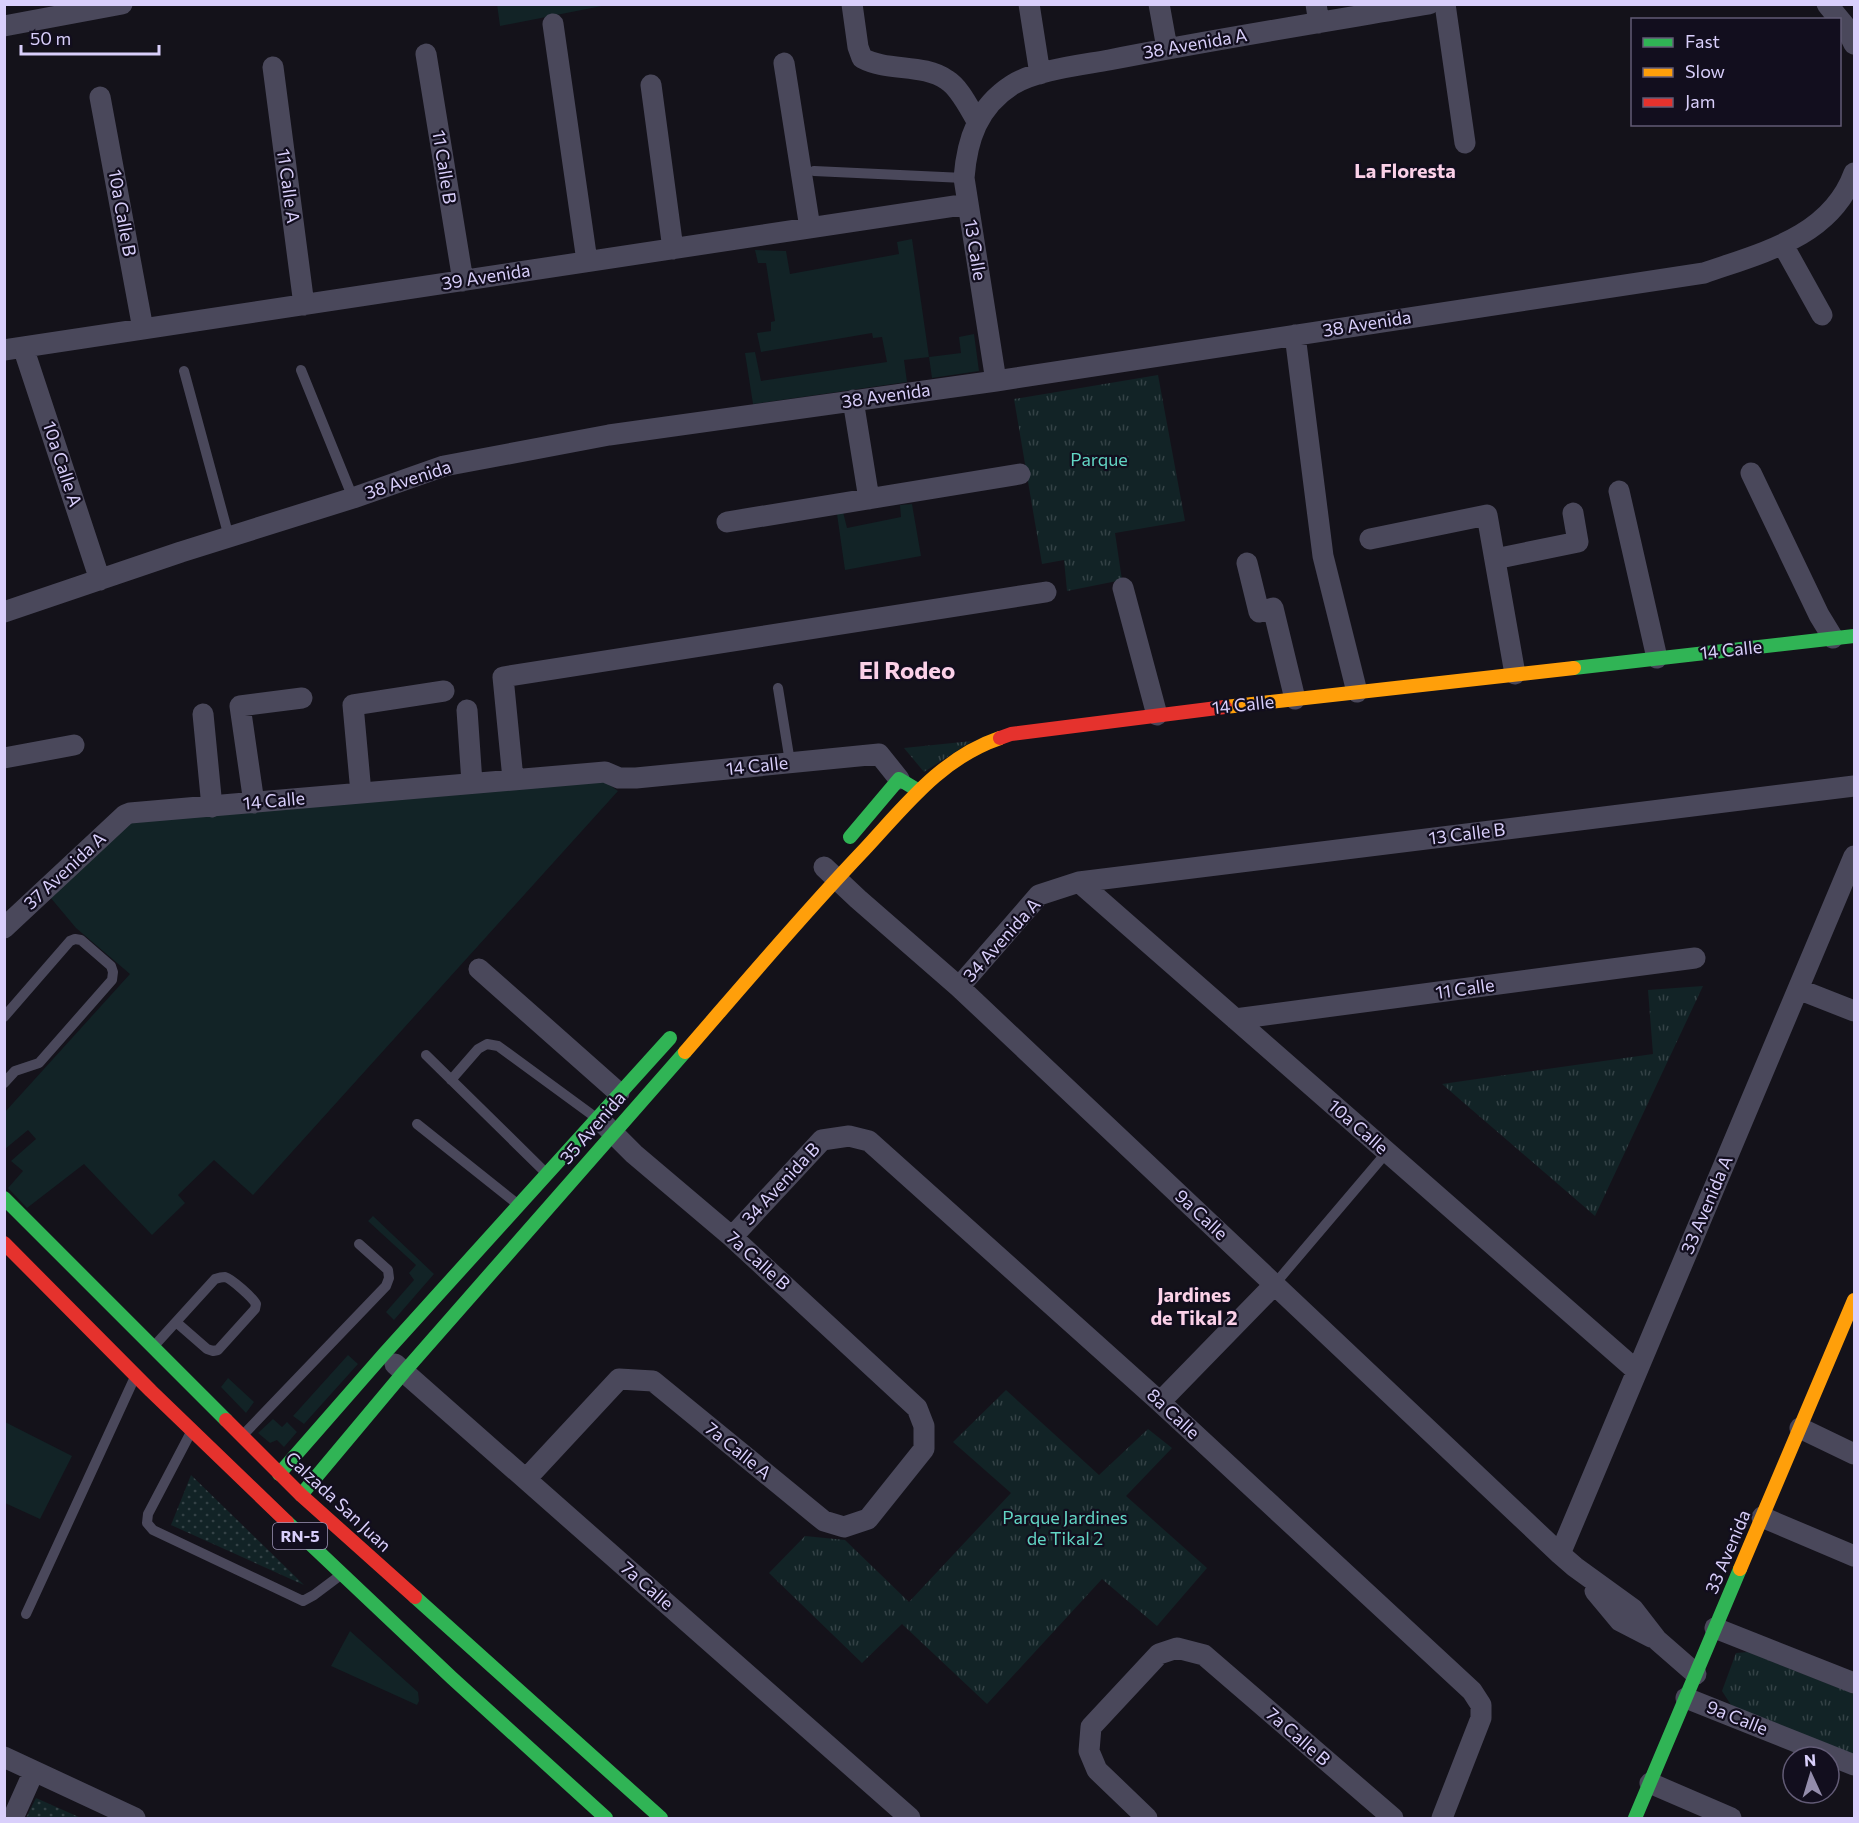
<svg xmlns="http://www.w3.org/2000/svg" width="1859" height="1823" font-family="Commissioner,sans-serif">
	<defs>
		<pattern id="park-tufts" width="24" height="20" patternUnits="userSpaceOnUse" patternTransform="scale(1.5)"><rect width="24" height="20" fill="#122326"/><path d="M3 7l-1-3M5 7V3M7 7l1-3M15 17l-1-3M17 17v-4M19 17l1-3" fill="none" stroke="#344246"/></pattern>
		<pattern id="garden-dots" width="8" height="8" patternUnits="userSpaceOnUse" patternTransform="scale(1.5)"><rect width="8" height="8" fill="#122326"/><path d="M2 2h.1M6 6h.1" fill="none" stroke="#344246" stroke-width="1.8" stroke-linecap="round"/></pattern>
	</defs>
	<rect width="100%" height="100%" fill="#14121a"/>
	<path fill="#122326" d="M497 4 607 5 500 26Z
		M912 239 929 357 961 353 959 337 974 334 979 371 932 378 929 357 904 360 907 382 753 404 745 353 755 352 761 381 887 362 882 337 873 338 872 333 761 352 757 333 771 331V322L775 321 766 263H758L755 250 786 251 790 274 899 254 897 242Z
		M912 504 921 556 845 570 837 514 843 512 847 528 901 517 900 505Z
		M600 778 618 791 253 1195 214 1160 178 1195 185 1203 152 1235 84 1164 27 1208 8 1188 23 1171 11 1161 36 1139 28 1130 5 1149V1112L130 974 76 928 50 897 130 823Z
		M373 1216 434 1274 394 1320 386 1312 414 1280 409 1273 416 1265 368 1221Z
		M348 1355 358 1364 304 1424 293 1416Z
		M228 1378 254 1402 246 1413 221 1387Z
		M273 1419 282 1427 287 1422 297 1432 284 1447 277 1440 270 1443 258 1433Z
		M5 1422 72 1456 40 1519 5 1503Z
		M350 1631 418 1692 419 1701 417 1705 331 1666Z"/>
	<path fill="url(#park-tufts)" d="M1158 375 1185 521 1115 533 1122 580 1067 591 1064 560 1042 564 1014 399Z
		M972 741 924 772 904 748Z
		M1703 986 1595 1216 1442 1084 1653 1054 1648 990Z
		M1006 1390 1099 1475 1148 1429 1172 1448 1126 1496 1207 1568 1157 1626 1102 1579 987 1704 902 1624 862 1663 769 1573 805 1536 845 1540 909 1602 1011 1493 953 1442Z
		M1748 1652 1854 1694V1757L1731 1705 1722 1691 1736 1653Z"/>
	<path fill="url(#garden-dots)" d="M191 1475 304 1585 171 1525Z
		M36 1798 81 1818H26Z"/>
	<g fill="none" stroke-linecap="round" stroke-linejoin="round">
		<path stroke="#4a485b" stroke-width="10" d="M814 171 964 178
			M301 370 353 498
			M184 371 229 537
			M778 688 790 762
			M4 1017 70 941 75 939 81 940 111 966 113 972 112 980 39 1063 15 1071 4 1083
			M426 1055 546 1173
			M451 1080 478 1049 487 1044 498 1046 595 1117
			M417 1124 516 1203
			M1274 1285 1387 1152
			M155 1345 215 1279C218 1278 221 1277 225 1277 232 1279 253 1298 256 1304L255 1309 218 1350 213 1351 207 1349 176 1322
			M190 1434 148 1514 147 1523 153 1530 303 1601 314 1595 338 1577
			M244 1434 386 1286 389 1278 388 1270 359 1244
			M26 1614 134 1379"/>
		<path stroke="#4a485b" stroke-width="21" d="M852 4 858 47 862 58C888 72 923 63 947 80 960 88 969 108 977 121
			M1029 4 1040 74
			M1159 4 1167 48
			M1316 4 1319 23
			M1445 4 1465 143
			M1827 4 1845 26 1854 44
			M553 24 587 261
			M4 26 122 4
			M426 54 463 281
			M784 63 810 228
			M273 67 304 305
			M651 85 673 249
			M100 97 143 329
			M1783 245 1822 315
			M1295 335 1323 556 1357 692
			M23 347 100 580
			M4 350 968 204
			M996 381 964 178C967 139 978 107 1012 85 1035 70 1082 65 1109 60 1216 39 1323 22 1429 4
			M853 400 869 499
			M1751 473 1819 615 1833 638
			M1619 491 1657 658
			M727 522 1020 474
			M1370 539 1487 515 1515 674
			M1495 559 1578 542 1573 513
			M1247 563 1259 612 1273 608 1295 699
			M1123 588 1157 715
			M4 612 181 552 353 498 444 466 609 435 996 381 1704 273C1761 253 1831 237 1854 173
			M467 710 472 783
			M203 714 212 807
			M4 758 74 745
			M513 779 503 677 1046 592
			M361 793 353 705 444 691
			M254 803 240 706 302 698
			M824 867 858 899 959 987 1560 1554 1575 1567 1633 1609 1657 1640 1696 1674
			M1079 882 1637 1371
			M4 928 125 815 130 813 605 772 619 778H636L879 754 899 779
			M479 969 619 1093
			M959 987 1039 895 1079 882 1854 786
			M1798 989 1854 1011
			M1235 1019 1695 958
			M732 1237 822 1140 849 1136 869 1141 1160 1402 1472 1691 1481 1705V1718L1442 1818
			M395 1364 910 1818
			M1160 1402 1274 1285
			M1800 1428 1854 1454
			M526 1479 619 1379 653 1381 824 1521 844 1527 868 1519 924 1449V1426L917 1408 732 1237 634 1154 604 1124
			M1762 1517 1854 1556
			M1560 1554 1854 856
			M1595 1591 1620 1621 1651 1637
			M1715 1628 1854 1683
			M1686 1698 1854 1765
			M4 1757 135 1818
			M1650 1783 1731 1818
			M13 1818 34 1771
			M1147 1818 1097 1770 1089 1751 1091 1727 1159 1654 1177 1648 1204 1655 1393 1818"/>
		<path stroke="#30b455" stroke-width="14" d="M1574 668 1854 636
			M850 837 899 779 919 791
			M4 1198 226 1420
			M279 1474 384 1354 670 1038
			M301 1495 404 1372 685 1052
			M287 1522 452 1678 606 1818
			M415 1597 661 1818
			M1635 1818 1740 1569"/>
		<path stroke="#ff9f0a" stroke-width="14" d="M1225 707 1574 668
			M685 1052C744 984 802 915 864 850 905 806 941 758 1000 738
			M1740 1569 1854 1300"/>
		<path stroke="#e5322d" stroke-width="14" d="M1000 738 1011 734 1225 707
			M4 1243 151 1391 287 1522
			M226 1420 301 1495 415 1597"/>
	</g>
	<g text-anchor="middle" stroke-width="4.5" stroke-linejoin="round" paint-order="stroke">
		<rect fill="#120e1e" stroke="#9d95b9" stroke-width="1.5" x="273" y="1523" width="54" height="26" rx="4.5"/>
		<g font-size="16" font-weight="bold" fill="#d9cffb">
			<text x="300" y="1542">RN-5</text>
		</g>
		<g font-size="18" fill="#d9cffb" stroke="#120e1e">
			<text transform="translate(1195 44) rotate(-10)" y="6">38 Avenida A</text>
			<text transform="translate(444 167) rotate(81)" y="6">11 Calle B</text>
			<text transform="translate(288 186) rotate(82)" y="6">11 Calle A</text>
			<text transform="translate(122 213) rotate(80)" y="6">10a Calle B</text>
			<text transform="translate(975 250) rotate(81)" y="6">13 Calle</text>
			<text transform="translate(486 277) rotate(-9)" y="6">39 Avenida</text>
			<text transform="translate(1367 324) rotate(-9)" y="6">38 Avenida</text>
			<text transform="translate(886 396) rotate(-8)" y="6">38 Avenida</text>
			<text transform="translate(62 464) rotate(72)" y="6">10a Calle A</text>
			<text transform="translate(408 480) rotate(-18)" y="6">38 Avenida</text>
			<text transform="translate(1731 650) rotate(-6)" y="6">14 Calle</text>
			<text transform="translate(1243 705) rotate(-6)" y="6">14 Calle</text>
			<text transform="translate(757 766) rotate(-6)" y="6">14 Calle</text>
			<text transform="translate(274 801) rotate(-5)" y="6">14 Calle</text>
			<text transform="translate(1467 834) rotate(-7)" y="6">13 Calle B</text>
			<text transform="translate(65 871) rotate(-43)" y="6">37 Avenida A</text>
			<text transform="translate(1002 940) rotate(-48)" y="6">34 Avenida A</text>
			<text transform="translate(1465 989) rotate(-8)" y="6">11 Calle</text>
			<text transform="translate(1358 1127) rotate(41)" y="6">10a Calle</text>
			<text transform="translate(593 1128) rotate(-49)" y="6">35 Avenida</text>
			<text transform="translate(781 1184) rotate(-47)" y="6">34 Avenida B</text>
			<text transform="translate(1707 1205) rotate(-67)" y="6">33 Avenida A</text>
			<text transform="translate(1201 1215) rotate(43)" y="6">9a Calle</text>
			<text transform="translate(758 1261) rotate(42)" y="6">7a Calle B</text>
			<text transform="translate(1173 1414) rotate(43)" y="6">8a Calle</text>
			<text transform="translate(738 1451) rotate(39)" y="6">7a Calle A</text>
			<text transform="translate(338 1502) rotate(43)" y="6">Calzada San Juan</text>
			<text transform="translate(1728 1552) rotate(-67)" y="6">33 Avenida</text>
			<text transform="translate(647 1586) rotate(41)" y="6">7a Calle</text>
			<text transform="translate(1737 1718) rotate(22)" y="6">9a Calle</text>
			<text transform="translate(1298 1737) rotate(41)" y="6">7a Calle B</text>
		</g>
		<g font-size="18" fill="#62d5c4" stroke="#120e1e">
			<text x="1099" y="466">Parque</text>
			<text x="1065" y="1524">Parque Jardines<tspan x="1065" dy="21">de Tikal 2</tspan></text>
		</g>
		<g font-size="20" font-weight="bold" fill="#fbd1e8" stroke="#120e1e">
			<text x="1405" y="178">La Floresta</text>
			<text x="1194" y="1302">Jardines<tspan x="1194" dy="23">de Tikal 2</tspan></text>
		</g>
		<g font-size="24" font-weight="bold" fill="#fbd1e8" stroke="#120e1e">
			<text x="907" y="679">El Rodeo</text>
		</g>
	</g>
	<rect width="1859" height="1823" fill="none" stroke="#d9cffb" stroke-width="12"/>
	<rect x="1631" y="18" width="210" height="108" fill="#120e1e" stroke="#625b76" stroke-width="1.5"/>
	<rect x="1643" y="38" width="30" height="9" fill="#30b455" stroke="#625b76" stroke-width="1.5"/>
	<text x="1685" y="48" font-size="18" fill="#d9cffb">Fast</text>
	<rect x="1643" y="68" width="30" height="9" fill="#ff9f0a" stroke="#625b76" stroke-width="1.5"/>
	<text x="1685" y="78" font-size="18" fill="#d9cffb">Slow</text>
	<rect x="1643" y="98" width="30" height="9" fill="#e5322d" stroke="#625b76" stroke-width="1.5"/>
	<text x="1685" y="108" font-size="18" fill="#d9cffb">Jam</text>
	<g transform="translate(1811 1775) rotate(356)"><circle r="28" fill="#120e1e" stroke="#625b76" stroke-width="1.5"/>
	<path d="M0-4.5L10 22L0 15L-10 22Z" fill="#948dac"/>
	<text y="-9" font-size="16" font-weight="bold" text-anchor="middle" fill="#d9cffb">N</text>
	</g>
	<path d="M21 45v9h138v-9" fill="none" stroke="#d9cffb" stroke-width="3"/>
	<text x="30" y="45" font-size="18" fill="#d9cffb" stroke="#120e1e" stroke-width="4.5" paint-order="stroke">50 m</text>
</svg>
